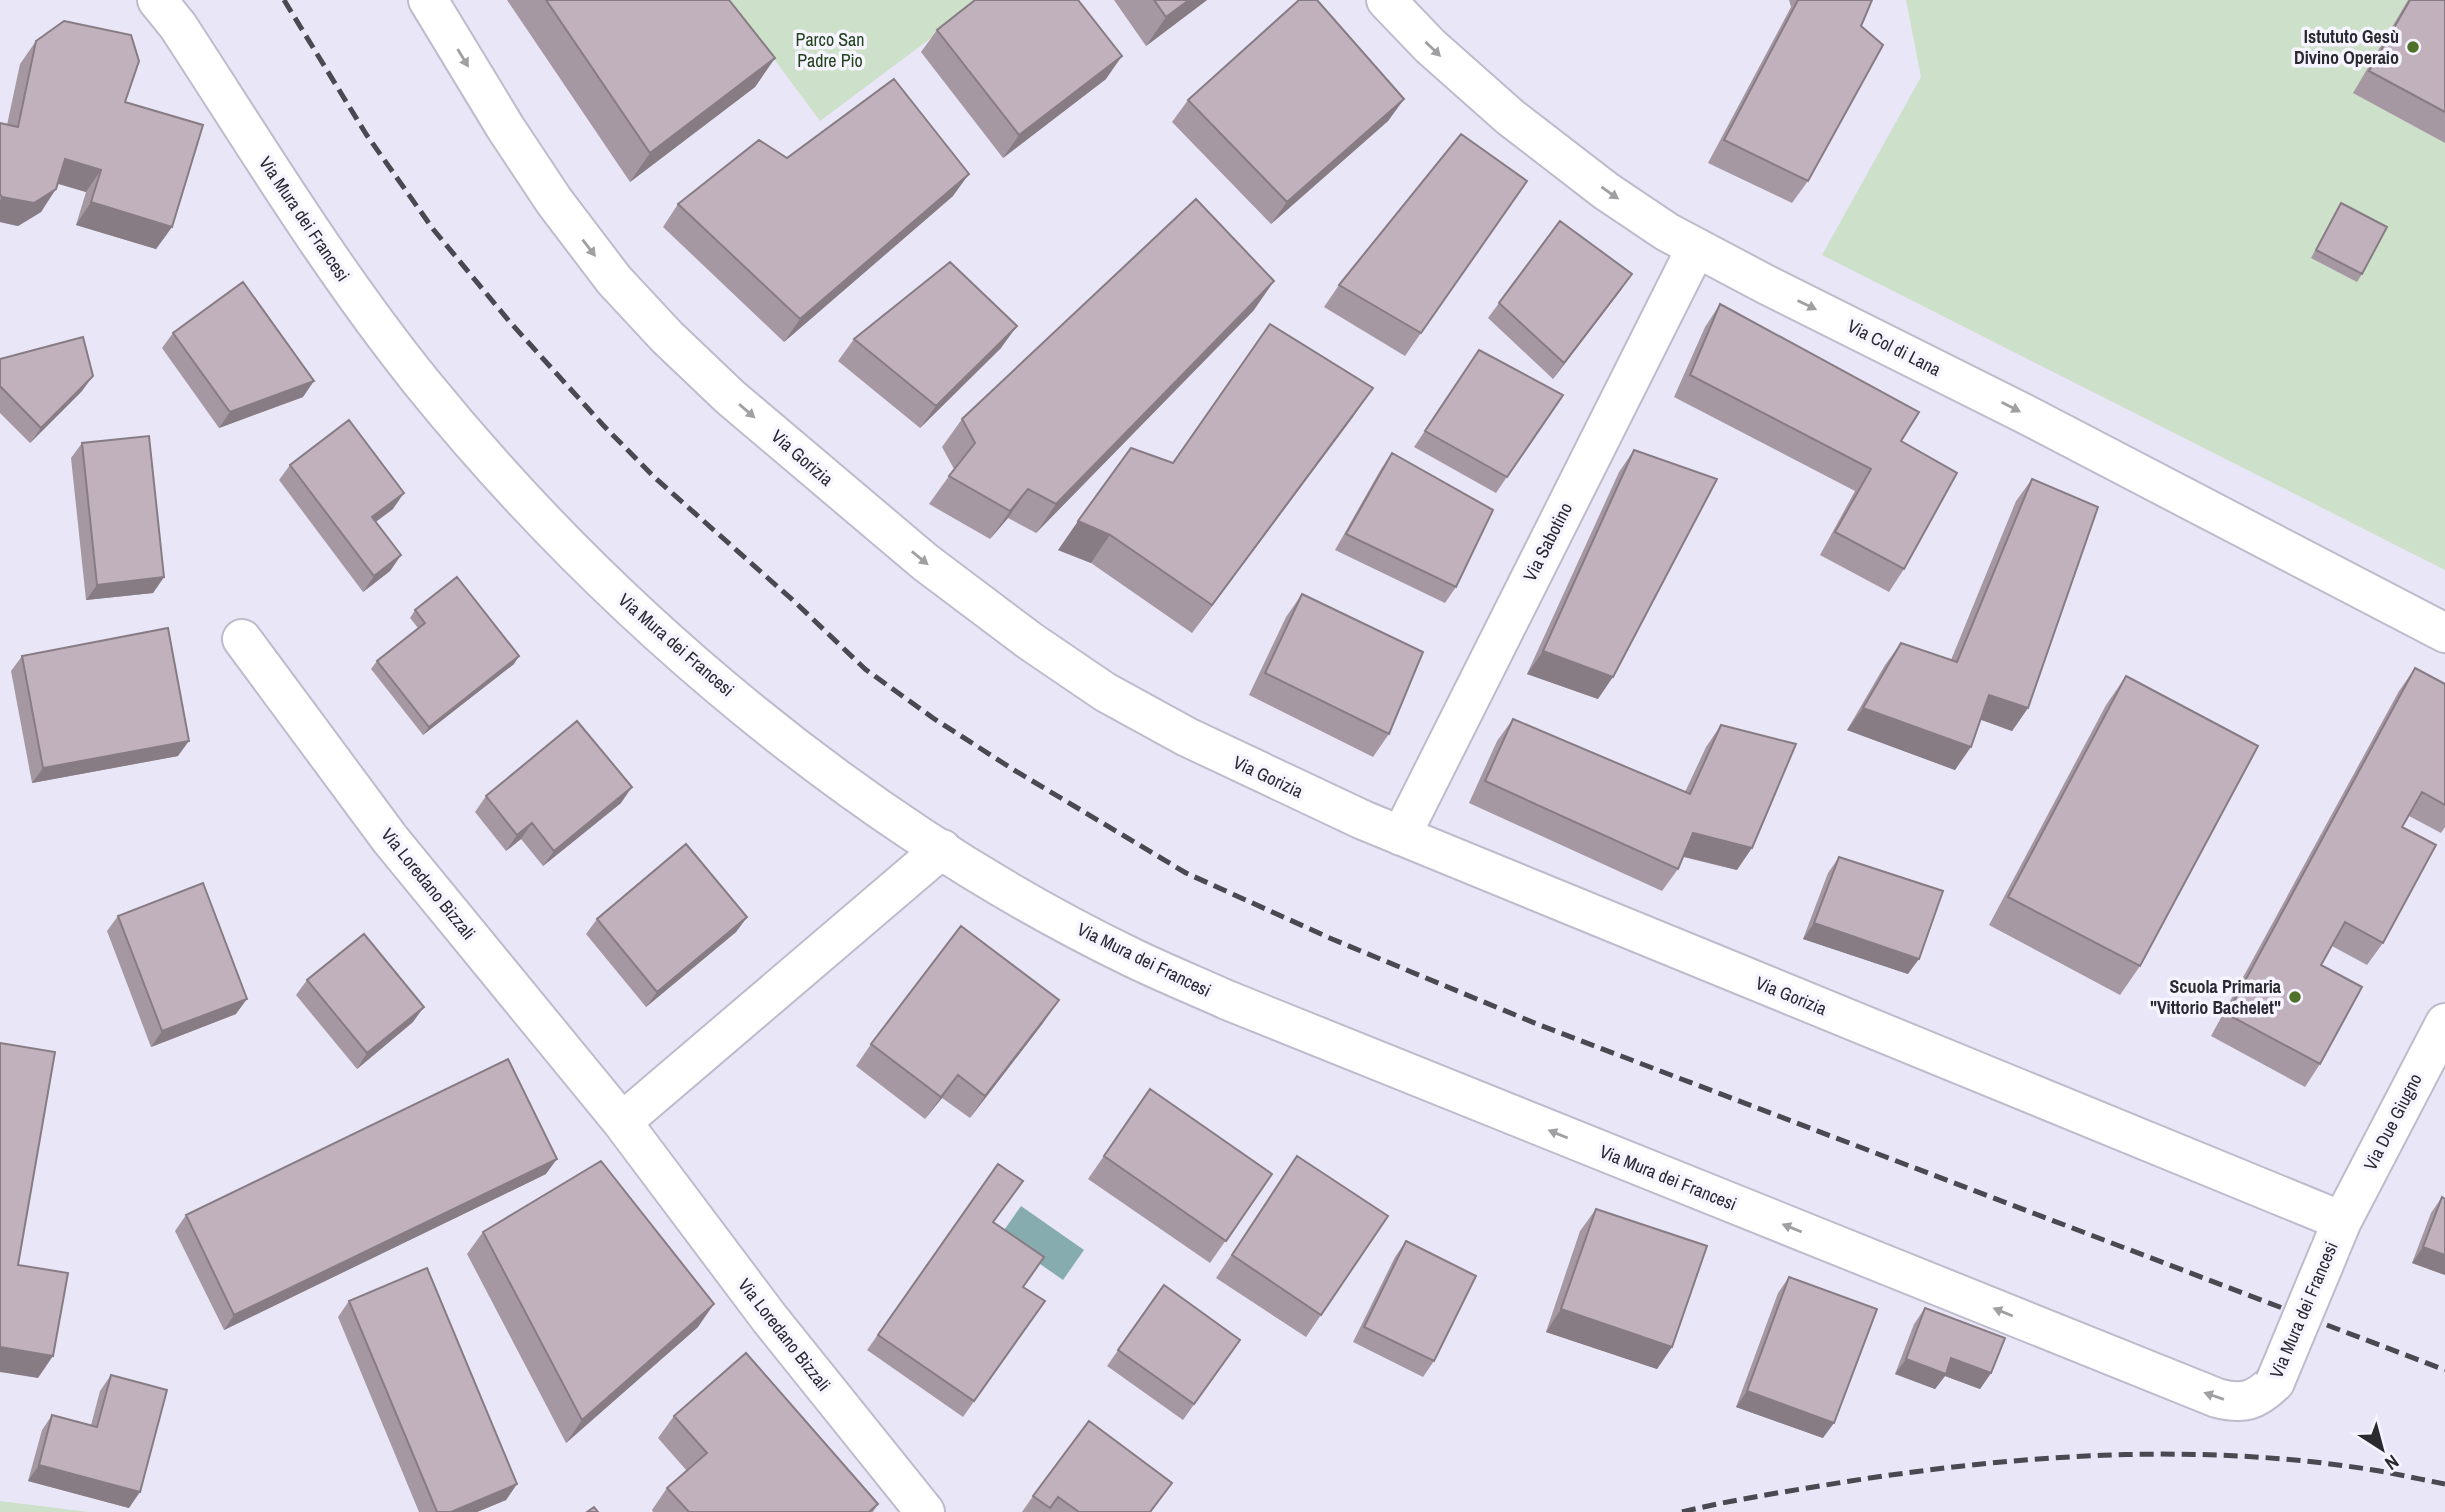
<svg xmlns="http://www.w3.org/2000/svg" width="2445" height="1512" font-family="'Archivo Narrow',sans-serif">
	<rect width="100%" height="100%" fill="#e9e6f8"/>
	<path fill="#cde0c9" d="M730 0H982L820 121Z
		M1906 0H2408L2354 93 2445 143V570L1822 255 1921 77Z
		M0 1501 89 1512H0Z"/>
	<path fill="#86acb0" d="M1021 1206 1084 1250 1063 1280 1000 1236Z"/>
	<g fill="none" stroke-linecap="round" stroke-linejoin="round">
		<g stroke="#bebbcc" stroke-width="42">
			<path id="minor" d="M157 0 178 26C257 147 331 270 422 383 611 616 862 827 1133 958 1164 973 1196 986 1227 1000L2217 1398C2243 1405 2256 1401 2275 1382
				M428 0 505 127 554 201 614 280 667 337 730 397 925 562 1030 641 1105 692 1187 737 1363 820 2342 1221
				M1386 0 1430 46 1510 117 1606 191 1667 232 1765 284 2025 414 2445 633
				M242 639 390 839 622 1122
				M1401 836 1696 248
				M2332 1245 2342 1221 2445 1023
				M925 1512 770 1319 622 1122 942 849"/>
		</g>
		<use href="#minor" stroke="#fff" stroke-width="38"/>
		<path stroke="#4a4850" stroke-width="5" stroke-dasharray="14 7" stroke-linecap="butt" d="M284 0 366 134 433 229 509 321 603 425 654 477 796 603 865 669 933 718 1014 770 1186 873 1332 939 1537 1024 2445 1370
			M1682 1512C1735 1499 1790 1491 1844 1482 2016 1455 2193 1442 2367 1469 2393 1473 2419 1479 2445 1484"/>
		<g stroke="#bebbcc" stroke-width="42" stroke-linecap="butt">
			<path id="minor-bridge" d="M2275 1382 2330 1250"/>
		</g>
		<use href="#minor-bridge" stroke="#fff" stroke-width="38"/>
	</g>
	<path fill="#a698a2" d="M507 0H729L775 58 755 87 630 182Z
		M1114 0H1207L1146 46Z
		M1789 0H1872L1861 26 1808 181 1792 203 1708 163 1791 7Z
		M2408 0H2445V143L2353 93Z
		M937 30 1106 79 1003 158 921 52Z
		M36 41 125 102 172 227 156 249 76 225 86 192 58 184 41 212 18 226 0 222V123L7 125 20 64Z
		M1404 99 1388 121 1271 224 1172 122 1188 100Z
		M787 158 953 196 784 342 663 227 678 204Z
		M1527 181 1405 356 1324 307 1339 285Z
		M2341 203 2362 274 2357 282 2311 258 2336 211Z
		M1621 290 1553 379 1488 318 1499 303Z
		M1720 304 1901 441 1904 569 1889 592 1820 555 1855 491 1674 397 1705 327Z
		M1254 310 1036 533 1008 518 990 539 929 504 954 469 942 447 962 419Z
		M173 333 303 397 219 428 162 348Z
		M854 339 1001 348 920 428 838 361Z
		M1479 350 1563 395 1496 493 1414 447Z
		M0 359 82 391 30 443 0 413Z
		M1373 388 1192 633 1091 563 1058 550 1173 463Z
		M82 443 164 577 153 593 86 600 71 458Z
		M1634 450 1598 699 1527 674 1619 472Z
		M1392 453 1456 587 1445 603 1335 550 1381 469Z
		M290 465 393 509 375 522 401 555 390 571 363 592 279 480Z
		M2032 479 2028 708 2012 731 1980 719 1955 770 1847 730 1885 665 1901 643 1951 660 2016 501Z
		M1302 594 1389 734 1373 757 1249 695 1286 617Z
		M415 610 514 664 423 735 371 669 377 661 418 628 410 618Z
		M22 656 178 756 32 783 11 671Z
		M2415 668 2445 684V827L2441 833 2409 816 2402 827 2383 943 2367 965 2332 946 2321 965 2320 1064 2305 1087 2211 1036 2399 691Z
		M2126 676 2140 966 2120 995 1989 925 2106 705Z
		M1513 719 1685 792 1706 747 1721 725 1737 870 1683 857 1678 869 1662 891 1469 803 1497 741Z
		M486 796 621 803 543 866 521 839 506 851 475 812Z
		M1839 857 1908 974 1803 939 1828 873Z
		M118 916 236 1014 151 1047 107 931Z
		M747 917 736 932 646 1007 586 934 597 919Z
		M307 980 413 1022 357 1069 296 995Z
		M1043 1023 970 1118 942 1098 925 1119 856 1066 871 1044Z
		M1150 1089 1272 1174 1210 1263 1088 1179Z
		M1297 1156 1321 1315 1306 1337 1216 1278Z
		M998 1164 994 1222 1023 1287 1045 1301 963 1417 867 1350Z
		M546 1174 224 1330 175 1231 186 1215Z
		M2442 1197 2445 1275 2412 1263 2431 1213Z
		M1596 1209 1672 1347 1657 1369 1546 1332 1580 1231Z
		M483 1232 698 1327 566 1443 467 1254Z
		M1406 1241 1434 1361 1423 1377 1353 1342 1395 1257Z
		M1789 1277 1823 1438 1736 1407 1778 1293Z
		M1164 1285 1240 1340 1183 1420 1107 1366Z
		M349 1301 517 1484 506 1500 477 1512H419L338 1317Z
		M1925 1308 1991 1373 1980 1389 1945 1376 1935 1389 1895 1374 1914 1324Z
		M111 1375 129 1508 28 1481 42 1430 52 1415 91 1425 100 1391Z
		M674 1416 878 1504 873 1512H653L652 1510 667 1488 687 1471 658 1438Z
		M1172 1483 1151 1512H1022L1033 1496Z"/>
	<path fill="#877c84" d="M1189 0H1207L1146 46 1166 17Z
		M1122 56 1106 79 1003 158 1019 135Z
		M775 58 755 87 630 182 650 153Z
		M1404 99 1388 121 1271 224 1287 202Z
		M65 159 101 170 86 192 50 181Z
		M969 174 953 196 784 342 800 319Z
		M56 189 41 212 18 226 0 222V201L2 197Z
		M91 202 172 227 156 249 76 225Z
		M1632 274 1621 290 1553 379 1564 363Z
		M1274 281 1254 310 1036 533 1056 504Z
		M1017 326 1001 348 920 428 936 406Z
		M93 376 82 391 30 443 41 428Z
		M314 381 303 397 219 428 230 412Z
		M1373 388 1353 417 1192 633 1212 605Z
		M1028 489 1008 518 990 539 1010 511Z
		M404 493 393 509 361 533 372 517Z
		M1078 521 1110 535 1091 563 1058 550Z
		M401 555 390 571 363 592 374 576Z
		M164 577 153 593 86 600 97 585Z
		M1543 651 1613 677 1598 699 1527 674Z
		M519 656 514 664 423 735 429 727Z
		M1989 695 2028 708 2012 731 1973 717Z
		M1863 708 1971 747 1955 770 1847 730Z
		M189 741 178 756 32 783 43 768Z
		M632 787 621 803 543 866 554 851Z
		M532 823 521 839 506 851 517 835Z
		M1693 833 1752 848 1737 870 1678 855Z
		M747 917 736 932 646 1007 657 992Z
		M1814 923 1919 959 1908 974 1803 939Z
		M247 999 236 1014 151 1047 162 1031Z
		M1059 1000 1043 1023 970 1118 985 1096Z
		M424 1007 413 1022 357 1069 367 1053Z
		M958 1075 942 1098 925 1119 941 1097Z
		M557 1159 546 1174 224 1330 234 1315Z
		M2423 1247 2445 1255V1275L2412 1263Z
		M714 1304 698 1327 566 1443 582 1420Z
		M1561 1309 1672 1347 1657 1369 1546 1332Z
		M0 1347 53 1356 38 1378 0 1372Z
		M1951 1358 1991 1373 1980 1389 1945 1376 1935 1389 1895 1374 1906 1359Z
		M1747 1391 1834 1423 1823 1438 1736 1407Z
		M39 1465 140 1492 129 1508 28 1481Z
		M517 1484 506 1500 477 1512H451Z"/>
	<path fill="#c1b1bc" stroke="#877c84" stroke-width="2" d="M546 0H729L775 58 650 153Z
		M975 0H1078L1122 56 1019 135 937 30Z
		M1154 0H1189L1166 17Z
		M1299 0H1317L1404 99 1287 202 1188 100Z
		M1798 0H1872L1861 26 1883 45 1808 181 1724 140Z
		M2410 0H2445V112L2369 71Z
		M64 21 131 35 139 61 125 102 203 125 172 227 91 202 101 170 65 159 56 189 34 203 2 197 0 194V123L18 127 36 41Z
		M894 79 969 174 800 319 678 204 759 140 787 158Z
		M1461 134 1527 181 1421 333 1339 285Z
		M1196 199 1274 281 1056 504 1028 489 1010 511 949 476 975 443 962 419Z
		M2341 203 2387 227 2362 274 2316 250Z
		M1560 221 1632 274 1564 363 1499 303Z
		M950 262 1017 326 936 406 854 339Z
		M243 282 314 381 230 412 173 333Z
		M1720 304 1919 412 1901 441 1957 473 1904 569 1835 532 1871 469 1690 375Z
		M1270 324 1373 388 1212 605 1110 535 1078 521 1131 448 1173 463Z
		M83 337 93 376 41 428 0 386V359Z
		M1479 350 1563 395 1507 477 1425 431Z
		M349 420 404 493 372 517 401 555 374 576 290 465Z
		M149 436 164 577 97 585 82 443Z
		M1634 450 1717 479 1613 677 1543 651Z
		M1392 453 1493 510 1456 587 1346 534Z
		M2032 479 2098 507 2028 708 1989 695 1971 747 1863 708 1901 643 1957 662Z
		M457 577 519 656 429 727 377 661 425 623 415 610Z
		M1302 594 1423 652 1389 734 1265 673Z
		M168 628 189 741 43 768 22 656Z
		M2415 668 2445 684V805L2422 792 2402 827 2436 845 2383 943 2345 922 2321 965 2362 987 2320 1064 2227 1014Z
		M2126 676 2258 746 2140 966 2008 897Z
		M1513 719 1690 794 1721 725 1796 744 1752 848 1693 833 1678 869 1485 781Z
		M577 721 632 787 554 851 532 823 517 835 486 796Z
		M686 844 747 917 657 992 597 919Z
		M1839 857 1943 891 1919 959 1814 923Z
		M203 883 247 999 162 1031 118 916Z
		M961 926 1059 1000 985 1096 958 1075 941 1097 871 1044Z
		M364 934 424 1007 367 1053 307 980Z
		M0 1043 55 1052 18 1265 68 1273 53 1356 0 1347Z
		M508 1059 557 1159 234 1315 186 1215Z
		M1150 1089 1272 1174 1226 1241 1104 1156Z
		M1297 1156 1388 1216 1321 1315 1232 1255Z
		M601 1161 714 1304 582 1420 483 1232Z
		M998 1164 1023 1181 993 1222 1044 1257 1023 1287 1045 1301 974 1401 878 1335Z
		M2442 1197 2445 1199V1255L2423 1247Z
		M1596 1209 1707 1246 1672 1347 1561 1309Z
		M1406 1241 1476 1276 1434 1361 1364 1327Z
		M427 1268 517 1484 451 1512H437L349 1301Z
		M1789 1277 1877 1309 1834 1423 1747 1391Z
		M1164 1285 1240 1340 1194 1404 1118 1350Z
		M1925 1308 2005 1338 1991 1373 1951 1358 1946 1374 1906 1359Z
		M746 1353 878 1504 869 1512H689L667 1488 707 1453 674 1416Z
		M111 1375 167 1390 140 1492 39 1465 52 1415 97 1427Z
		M1089 1421 1172 1483 1150 1512H1079L1058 1497 1050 1508 1033 1496Z
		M594 1507 598 1512H587Z"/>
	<defs><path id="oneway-solid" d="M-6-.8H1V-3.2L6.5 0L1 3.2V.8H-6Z" transform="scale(1.75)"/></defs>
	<g fill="#a09fa2">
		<use href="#oneway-solid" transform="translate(1433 49) rotate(44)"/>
		<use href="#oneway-solid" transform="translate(463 58) rotate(59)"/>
		<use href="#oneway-solid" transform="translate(1610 193) rotate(35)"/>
		<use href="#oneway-solid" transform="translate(589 248) rotate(52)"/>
		<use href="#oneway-solid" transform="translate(1807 305) rotate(26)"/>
		<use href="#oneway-solid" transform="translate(2011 407) rotate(27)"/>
		<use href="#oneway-solid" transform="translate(747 411) rotate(41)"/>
		<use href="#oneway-solid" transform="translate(920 558) rotate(39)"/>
		<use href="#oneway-solid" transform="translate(1558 1134) rotate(-158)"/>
		<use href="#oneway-solid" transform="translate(1792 1228) rotate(-158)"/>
		<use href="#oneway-solid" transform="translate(2003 1312) rotate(-158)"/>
		<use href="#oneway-solid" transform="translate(2214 1396) rotate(-161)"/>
	</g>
	<g fill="#507129" stroke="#f6f4ff" stroke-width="2.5">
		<circle cx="2413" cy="47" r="7"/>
		<circle cx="2295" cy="997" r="7"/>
	</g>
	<g text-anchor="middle" stroke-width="7" stroke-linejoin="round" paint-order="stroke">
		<g font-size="18" font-weight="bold" fill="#2c2a31" stroke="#f6f4ff" text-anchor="end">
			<text x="2399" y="43">Istututo Gesù<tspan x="2399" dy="21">Divino Operaio</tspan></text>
			<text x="2281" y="993">Scuola Primaria<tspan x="2281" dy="21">"Vittorio Bachelet"</tspan></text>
		</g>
		<g font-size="18" fill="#22411c" stroke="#f6f4ff">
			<text x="830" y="46">Parco San<tspan x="830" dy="21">Padre Pio</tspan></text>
		</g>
		<g font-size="18" fill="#2c2a31" stroke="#f6f4ff">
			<text transform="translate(304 219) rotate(56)" y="6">Via Mura dei Francesi</text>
			<text transform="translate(1894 348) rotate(27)" y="6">Via Col di Lana</text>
			<text transform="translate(802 458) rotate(41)" y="6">Via Gorizia</text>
			<text transform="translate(1548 542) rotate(-63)" y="6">Via Sabotino</text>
			<text transform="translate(676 645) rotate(41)" y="6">Via Mura dei Francesi</text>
			<text transform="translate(1268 777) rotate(25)" y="6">Via Gorizia</text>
			<text transform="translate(428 884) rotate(51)" y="6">Via Loredano Bizzali</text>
			<text transform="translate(1144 960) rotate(26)" y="6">Via Mura dei Francesi</text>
			<text transform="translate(1791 996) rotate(22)" y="6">Via Gorizia</text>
			<text transform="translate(2393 1122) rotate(-63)" y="6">Via Due Giugno</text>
			<text transform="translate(1668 1178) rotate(22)" y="6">Via Mura dei Francesi</text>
			<text transform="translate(2304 1310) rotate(-67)" y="6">Via Mura dei Francesi</text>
			<text transform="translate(784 1335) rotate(52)" y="6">Via Loredano Bizzali</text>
		</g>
	</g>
	<g transform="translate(2382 1449) rotate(144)" stroke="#f6f4ff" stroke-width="5" paint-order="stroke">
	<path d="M0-5L12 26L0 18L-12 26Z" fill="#2c2a31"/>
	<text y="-10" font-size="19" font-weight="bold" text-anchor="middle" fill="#2c2a31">N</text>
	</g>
</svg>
